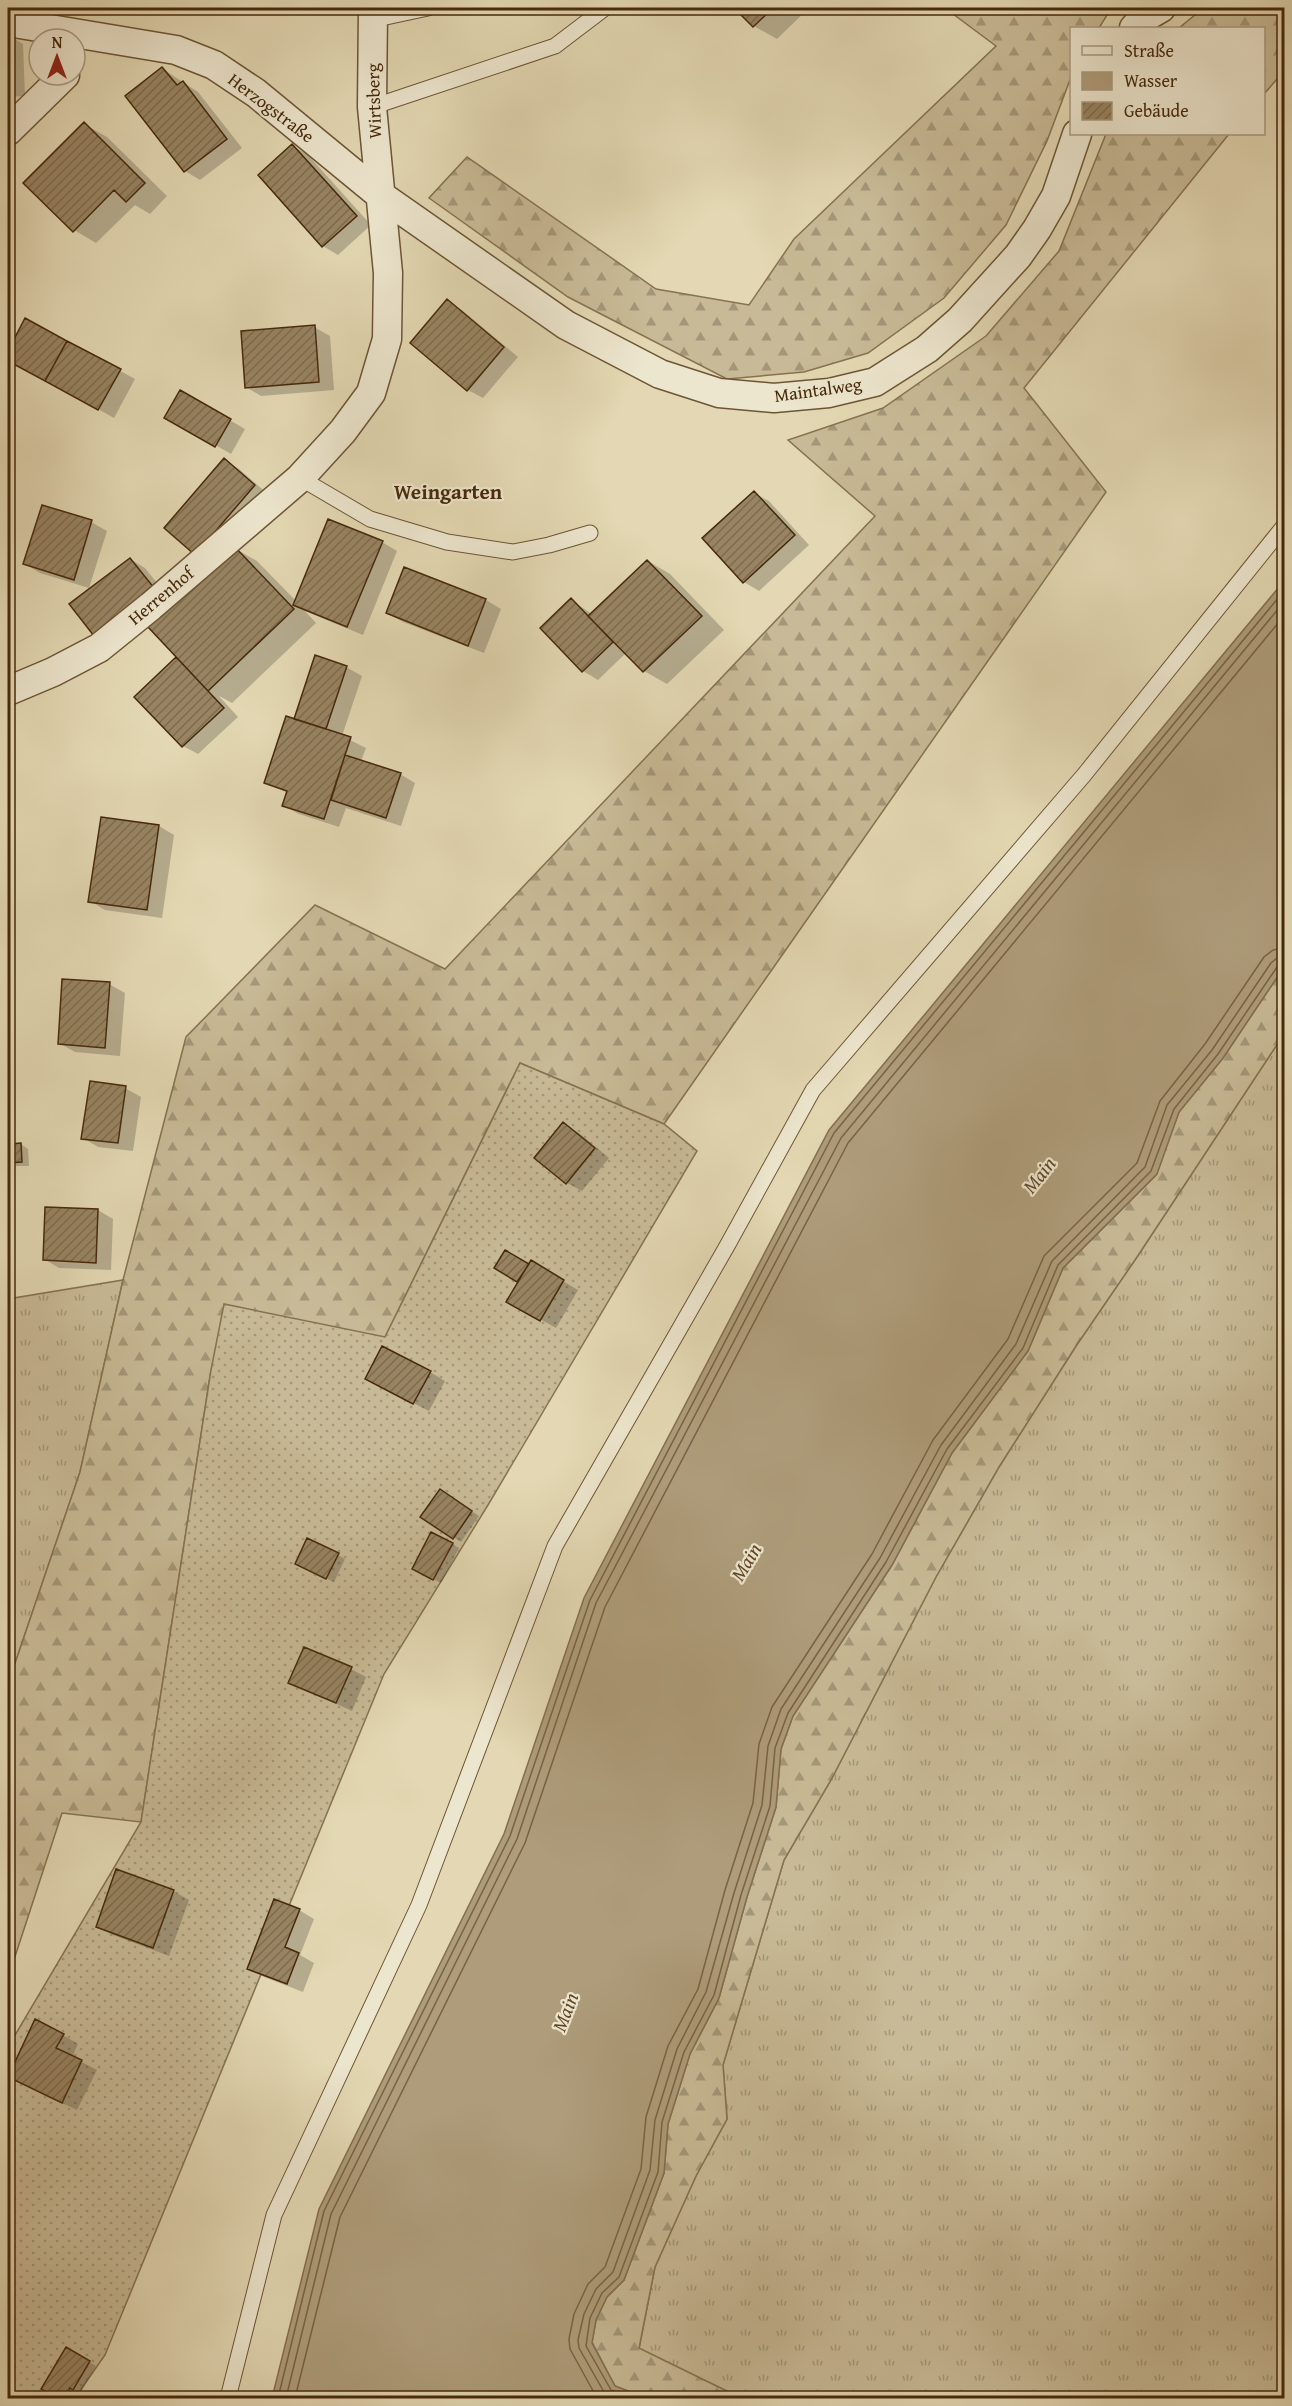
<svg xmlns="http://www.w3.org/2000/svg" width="1292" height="2406" font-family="'Gentium Book Plus',serif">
	<defs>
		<pattern id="grass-tufts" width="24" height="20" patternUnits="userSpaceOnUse" patternTransform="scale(1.5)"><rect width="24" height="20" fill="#c8ba96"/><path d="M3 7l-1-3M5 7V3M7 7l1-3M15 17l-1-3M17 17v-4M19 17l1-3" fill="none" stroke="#a49779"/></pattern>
		<pattern id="forest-firs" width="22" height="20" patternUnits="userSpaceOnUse" patternTransform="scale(1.5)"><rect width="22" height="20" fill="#c8ba96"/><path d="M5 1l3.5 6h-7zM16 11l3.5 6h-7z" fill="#a49779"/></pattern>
		<pattern id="garden-dots" width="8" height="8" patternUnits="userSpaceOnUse" patternTransform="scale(1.5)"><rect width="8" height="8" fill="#c8ba96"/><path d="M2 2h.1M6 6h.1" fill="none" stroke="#a49779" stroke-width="1.8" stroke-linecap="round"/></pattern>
		<pattern id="building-hatch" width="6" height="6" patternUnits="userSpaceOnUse" patternTransform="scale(1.5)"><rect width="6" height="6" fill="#988462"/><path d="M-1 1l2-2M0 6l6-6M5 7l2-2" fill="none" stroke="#7e6c4f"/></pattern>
	</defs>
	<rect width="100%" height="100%" fill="#e3d8b3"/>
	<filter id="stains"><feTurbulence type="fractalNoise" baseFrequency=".00333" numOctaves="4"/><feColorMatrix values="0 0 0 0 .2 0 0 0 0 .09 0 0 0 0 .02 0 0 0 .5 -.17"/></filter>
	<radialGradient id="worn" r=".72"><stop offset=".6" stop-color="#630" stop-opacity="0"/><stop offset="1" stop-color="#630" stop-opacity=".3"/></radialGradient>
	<path fill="url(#grass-tufts)" stroke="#877250" stroke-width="1.5" d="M1284 1034V2398H741L639 2349 655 2267 696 2176 727 2119 723 2065 784 1860 831 1780 936 1577 999 1467 1076 1346 1137 1257Z
		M123 1280 80 1472 8 1684V1299Z"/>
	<path fill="url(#forest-firs)" stroke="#877250" stroke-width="1.5" d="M945 8H1118L1107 15 1099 28H1072L1071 77 1047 141 1006 225 944 298 868 353 804 372 727 379 568 297 429 198 467 157 656 289 749 305 794 239 996 46Z
		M1209 8H1284V71L1264 94V28H1179L1195 15Z
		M1106 134H1229L1024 388 1106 492 664 1124 520 1063 385 1337 211 1370 141 1822 62 1813 8 1978V1684L80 1472 123 1280 186 1037 315 905 445 969 875 516 788 440 883 408 986 336 1059 251Z
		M1284 967V1034L1137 1257 1076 1346 999 1467 936 1577 831 1780 784 1860 723 2065 727 2119 696 2176 655 2267 639 2348 741 2398H646L615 2386 592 2342 596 2320 607 2297 624 2280 664 2173 668 2124 690 2054 719 1998 747 1897 776 1807 781 1749 793 1716 892 1565 952 1453 1028 1351 1063 1268 1156 1175 1179 1112 1223 1058Z"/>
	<path fill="url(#garden-dots)" stroke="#877250" stroke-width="1.5" d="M520 1063 664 1124 697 1151 488 1505 384 1674 105 2355 75 2398H8V2047L141 1822 211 1370 224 1304 385 1337Z"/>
	<path fill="#ae9c7a" stroke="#846e4e" stroke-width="1.5" d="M1284 581V967L1223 1058 1179 1112 1157 1174 1063 1268 1028 1351 952 1453 892 1565 793 1716 781 1749 776 1807 747 1897 719 1998 690 2054 668 2124 664 2173 624 2280 607 2297 596 2320 592 2343 615 2386 646 2398H272L319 2209 504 1834 584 1598 829 1130Z"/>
	<path fill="#0003" d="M736 8H809L777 39 754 26Z
		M8 35 23 44 25 96 8 97Z
		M163 69 198 92 242 148 200 180 185 171Z
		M84 124 107 137 167 196 150 214 135 205 96 243 74 230Z
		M293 146 308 155 371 225 338 255 323 246Z
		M447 301 462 310 518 357 483 398 468 390Z
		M26 320 135 379 114 418 8 359V354Z
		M314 327 330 336 334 390 261 396 246 387Z
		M181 392 245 429 231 454 166 417Z
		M224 460 239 469 269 495 196 553Z
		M754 493 769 501 809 545 759 591 744 582Z
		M91 522 107 531 89 588 40 573 25 564Z
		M382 542 397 551 363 635 305 611 316 623 232 703 219 696 238 717 198 754 183 746 136 697 178 657 234 548 257 561 296 601Z
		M130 559 145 568 169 598 110 643Z
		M648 561 670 574 724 630 667 684 644 671 626 653 598 680 583 671 542 628 571 600 592 614Z
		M405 569 486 600 501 609 484 653 403 622 387 613Z
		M346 667 362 676 342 736 366 748 361 761 400 774 415 783 401 826 346 808 339 827 299 814 284 806 288 793 266 783 294 721Z
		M159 826 174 835 162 918 105 910 90 901Z
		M8 835 15 866 8 868Z
		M109 984 125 993 120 1056 75 1052 59 1043Z
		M125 1088 141 1097 133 1151 98 1147 83 1138Z
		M564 1124 579 1133 609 1158 582 1191 567 1183Z
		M21 1144 28 1149 29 1166H11L15 1266H8V1145Z
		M98 1210 113 1219 111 1270 59 1268 44 1259Z
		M531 1262 578 1290 556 1328 508 1301 520 1282 496 1268 529 1266Z
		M430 1372 445 1381 429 1411 382 1387Z
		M447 1495 479 1516 461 1542 422 1516Z
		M452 1544 459 1548 441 1583 421 1573Z
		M338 1555 345 1559 334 1582 304 1568Z
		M351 1669 366 1677 352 1711 290 1682Z
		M173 1891 189 1900 169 1956 113 1935 97 1926Z
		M299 1910 314 1919 300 1955 314 1963 303 1992 264 1977 249 1968Z
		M63 2035 78 2044 72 2057 97 2070 77 2110 24 2085Z
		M67 2349 96 2366 81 2392 78 2391 74 2398H61L43 2388Z"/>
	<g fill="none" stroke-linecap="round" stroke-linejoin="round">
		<path stroke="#7a6242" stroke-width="1.5" d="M278 2398 324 2211 510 1836 590 1600 834 1133 1284 591
			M286 2398 331 2214 517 1839 596 1603 841 1138 1284 602
			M295 2398 340 2217 525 1843 605 1607 848 1143 1284 616
			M597 2398 570 2349 569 2339 574 2314 588 2284 605 2267 641 2169 646 2117 668 2046 698 1989 725 1890 753 1803 759 1744 772 1707 872 1554 933 1440 1008 1339 1044 1256 1137 1163 1160 1101 1205 1044 1264 957 1273 950 1284 948
			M611 2398 604 2392 579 2348 578 2340 584 2314 596 2289 613 2272 650 2170 655 2120 677 2049 706 1992 734 1893 762 1805 768 1746 781 1709 880 1558 941 1445 1016 1344 1052 1261 1145 1167 1167 1105 1212 1050 1271 963 1277 958 1284 957
			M631 2398 611 2390 586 2346 590 2318 602 2293 619 2277 658 2172 662 2122 684 2052 714 1995 741 1895 770 1806 775 1748 788 1713 886 1562 947 1449 1023 1348 1058 1265 1151 1171 1174 1109 1218 1054 1277 967 1284 964"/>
	</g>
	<path fill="url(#building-hatch)" stroke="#46290b" stroke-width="1.5" d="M734 8H773L753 27Z
		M8 33 10 88H8Z
		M162 67 177 85 183 81 227 139 184 172 125 96Z
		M84 122 145 183 126 202 114 190 73 232 23 183Z
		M292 144 357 216 322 247 258 175Z
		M447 299 504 347 467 391 410 343Z
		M25 318 67 341 45 381 8 361V351Z
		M315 325 319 382 245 388 241 331Z
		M67 341 121 369 98 410 45 381Z
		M180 390 231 419 215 447 164 418Z
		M224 458 255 485 195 555 164 528Z
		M754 491 795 535 743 583 702 538Z
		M42 505 92 520 74 580 23 564Z
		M328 519 383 541 347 627 293 605Z
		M234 546 294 609 208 691 148 627Z
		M130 558 155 589 94 636 69 604Z
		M647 560 702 616 643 672 588 616Z
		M404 567 486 599 468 646 386 613Z
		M571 598 613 642 582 672 540 628Z
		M315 655 347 666 326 729 294 719Z
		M176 657 224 708 182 747 134 697Z
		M286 716 351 737 324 819 282 806 287 791 264 783Z
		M345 755 401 773 386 818 331 800Z
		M101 817 159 825 147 910 88 902Z
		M62 979 110 982 105 1048 58 1044Z
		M90 1081 126 1086 118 1143 81 1139Z
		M563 1122 595 1148 566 1184 534 1158Z
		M21 1143 22 1162 8 1163V1144Z
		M45 1207 98 1209 96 1263 43 1260Z
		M505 1250 529 1264 517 1282 494 1268Z
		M531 1260 564 1280 540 1321 506 1302Z
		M382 1346 431 1371 413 1404 365 1379Z
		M440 1489 472 1511 453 1539 420 1517Z
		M431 1532 453 1543 433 1580 412 1569Z
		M307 1538 339 1553 326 1579 295 1564Z
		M304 1647 352 1667 336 1703 288 1683Z
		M116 1869 174 1890 153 1948 96 1927Z
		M274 1899 300 1909 285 1947 299 1953 287 1984 247 1969Z
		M35 2019 64 2034 56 2048 82 2060 62 2103 8 2077Z
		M66 2347 90 2361 73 2390 70 2388 65 2398H58L41 2389Z"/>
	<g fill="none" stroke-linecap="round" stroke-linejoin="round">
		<g stroke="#6d5535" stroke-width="17">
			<path id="service" d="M372 20 428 8
				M372 107 555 46 605 8
				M300 478 370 519 447 542 513 552 549 545 590 533
				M228 2398 274 2215 419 1905 555 1546 727 1246 813 1090 1084 775 1284 526"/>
		</g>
		<g stroke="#6d5535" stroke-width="31">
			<path id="minor" d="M8 22 176 50 214 65 256 93 380 195 566 325 660 374 719 393 774 398 829 393 875 382 927 349 960 320 1018 256 1037 229 1056 196 1077 134
				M1134 28 1142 19 1161 8
				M8 131 65 75
				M8 691 53 672 99 648 151 606 300 478 343 431 371 393 387 339 388 273 372 107 373 8"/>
		</g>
		<use href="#service" stroke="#ede6ce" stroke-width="15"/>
		<use href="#minor" stroke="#ede6ce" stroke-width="28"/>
	</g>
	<g text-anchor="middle" stroke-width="4.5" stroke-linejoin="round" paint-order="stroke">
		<g font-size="18" fill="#46290b" stroke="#ede6ce">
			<text transform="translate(374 101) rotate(-92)" y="6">Wirtsberg</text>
			<text transform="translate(271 108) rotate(37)" y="6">Herzogstraße</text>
			<text transform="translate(818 390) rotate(-8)" y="6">Maintalweg</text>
			<text transform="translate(161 596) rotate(-40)" y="6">Herrenhof</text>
		</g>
		<g font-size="20" font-style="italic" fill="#604627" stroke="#ede6ce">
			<text transform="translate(1039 1175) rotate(-52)" y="7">Main</text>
			<text transform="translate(746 1562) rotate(-59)" y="7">Main</text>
			<text transform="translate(565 2012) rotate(-69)" y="7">Main</text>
		</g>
		<g font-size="21" font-weight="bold" fill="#46290b" stroke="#ede6ce">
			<text x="448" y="499">Weingarten</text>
		</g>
	</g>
	<rect width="1292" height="2406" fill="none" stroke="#e3d8b3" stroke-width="30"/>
	<rect x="9" y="9" width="1274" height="2388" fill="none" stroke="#46290b" stroke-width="3"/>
	<rect x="15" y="15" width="1262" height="2376" fill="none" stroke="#46290b" stroke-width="1.5"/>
	<rect x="1070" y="27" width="195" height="108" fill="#ede6ce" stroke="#aa9a80" stroke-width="1.5"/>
	<rect x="1082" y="46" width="30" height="9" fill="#ede6ce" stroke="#aa9a80" stroke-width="1.5"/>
	<text x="1124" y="57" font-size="18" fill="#46290b">Straße</text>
	<rect x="1082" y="72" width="30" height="18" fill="#ae9c7a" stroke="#aa9a80" stroke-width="1.5"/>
	<text x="1124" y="87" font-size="18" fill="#46290b">Wasser</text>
	<rect x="1082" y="102" width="30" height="18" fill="url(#building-hatch)" stroke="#aa9a80" stroke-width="1.5"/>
	<text x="1124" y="117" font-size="18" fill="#46290b">Gebäude</text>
	<g transform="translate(57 57)"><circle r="28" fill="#ede6ce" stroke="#aa9a80" stroke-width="1.5"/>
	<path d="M0-4.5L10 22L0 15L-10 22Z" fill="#8f2418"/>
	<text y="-9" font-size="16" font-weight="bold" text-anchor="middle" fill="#46290b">N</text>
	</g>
	<rect width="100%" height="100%" filter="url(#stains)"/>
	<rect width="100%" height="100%" fill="url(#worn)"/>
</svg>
